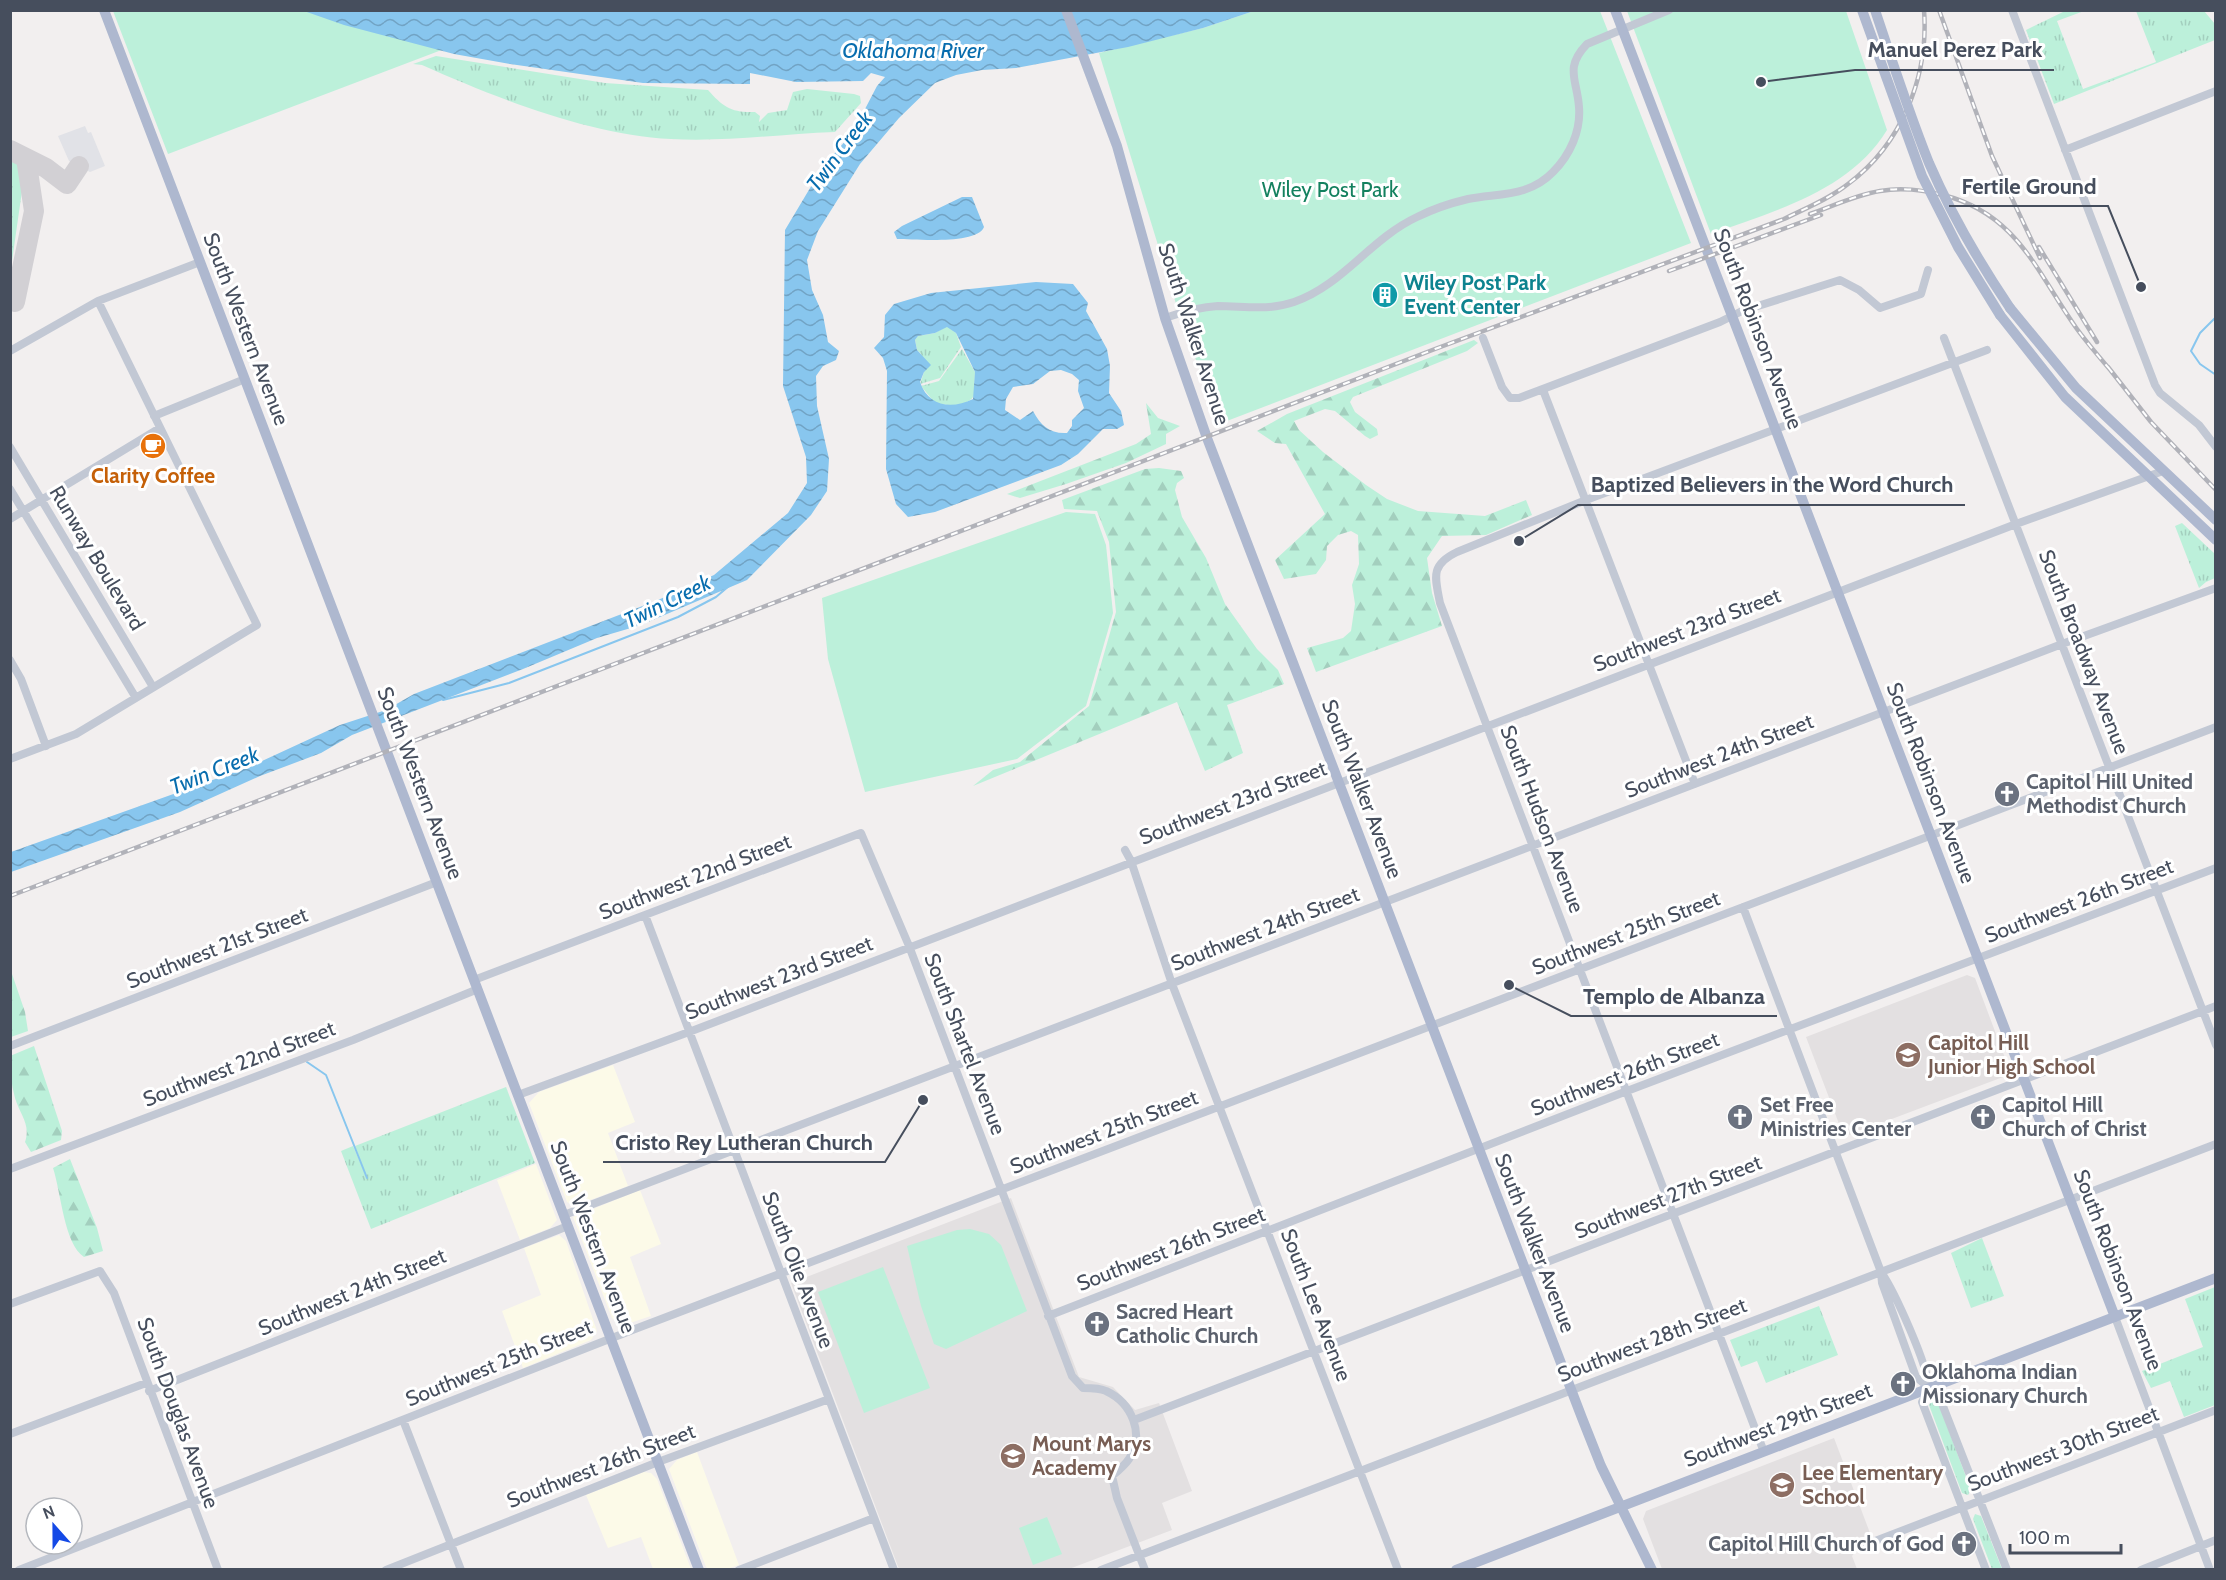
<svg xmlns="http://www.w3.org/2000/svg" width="2226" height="1580" font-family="Cabin,sans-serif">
	<defs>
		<pattern id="grass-tufts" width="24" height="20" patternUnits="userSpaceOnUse" patternTransform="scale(1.5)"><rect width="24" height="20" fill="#bcf0da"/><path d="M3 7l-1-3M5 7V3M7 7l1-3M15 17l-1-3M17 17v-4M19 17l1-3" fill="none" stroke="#a3cfbe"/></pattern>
		<pattern id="forest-firs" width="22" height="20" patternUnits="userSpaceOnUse" patternTransform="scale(1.5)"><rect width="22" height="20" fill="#bcf0da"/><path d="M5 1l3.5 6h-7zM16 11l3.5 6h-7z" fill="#a3cfbe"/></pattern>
		<pattern id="water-waves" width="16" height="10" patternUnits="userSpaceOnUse" patternTransform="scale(1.5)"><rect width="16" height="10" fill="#88c6ee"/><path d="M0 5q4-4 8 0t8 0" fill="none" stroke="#71a3c4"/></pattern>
	</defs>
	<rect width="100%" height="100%" fill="#f2efef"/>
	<path fill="#fcfae8" d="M613 1065 635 1122 608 1133 628 1186 574 1206 567 1202 529 1103 539 1092Z
		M536 1164 557 1220 550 1228 520 1240 497 1180Z
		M640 1190 661 1244 630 1257 651 1316 621 1326 612 1318 573 1217Z
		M559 1235 566 1241 597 1331 591 1340 523 1368 502 1311 541 1295 524 1248Z
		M697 1452 739 1565 727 1569H708L706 1567 669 1469 677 1460Z
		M644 1472 651 1473 657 1479 691 1569H653L641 1537 608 1548 586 1495Z"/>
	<path fill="#e3e0e1" d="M1967 975 1975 978 2011 1074 1844 1137 1806 1037Z
		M1011 1198 1079 1377 1113 1387 1135 1410 1159 1403 1192 1491 1162 1503 1172 1530 1069 1569H899L791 1283Z
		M1834 1438 1870 1533 1852 1556 1857 1569H1662L1643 1519 1646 1511Z"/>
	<path fill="#e1e2e7" d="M85 126 88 133 91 132 105 166 90 172 69 161 58 136Z"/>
	<path fill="url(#grass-tufts)" d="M2065 11H2084L2057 21 2083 89 2156 62 2136 11H2204L2215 24V40L2054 104 2026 30Z
		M436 56 605 83 708 90C723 107 732 113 755 112L760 116 759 122 768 113 787 110 793 92 807 89 854 94 860 96 861 103 835 132C781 134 725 142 671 139 590 135 496 98 422 65L413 64Z
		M11 157 19 161 25 170 11 268Z
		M947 326 956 333 961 347 940 378 920 384 924 372 921 354 917 350 915 340 918 336 935 333Z
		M962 349 975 372 974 396C965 408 948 406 935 403L921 386 939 381Z
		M2182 523 2215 554V578L2206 582 2199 588 2175 526Z
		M506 1087 535 1163 371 1229 341 1151 353 1146 367 1178 355 1146Z
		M1982 1238 2004 1296 1971 1308 1951 1253Z
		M2215 1287V1405L2184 1417 2170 1381 2151 1388 2142 1371 2203 1347 2185 1299Z
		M1819 1306 1838 1355 1766 1383 1757 1361 1741 1367 1730 1340Z
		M1933 1400 1938 1402 1971 1490 1968 1495 1962 1493 1929 1405Z
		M1975 1514 1981 1516 2002 1569H1992L1973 1519Z"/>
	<path fill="url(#forest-firs)" d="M1474 340 1478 343 1467 351 1353 397 1350 402 1355 412 1377 429 1378 435 1370 439 1365 436 1335 411 1325 409 1294 421 1299 430 1323 452 1366 485 1387 499 1418 511 1485 516 1526 500 1532 515 1486 535 1442 536 1427 558 1432 593 1442 626 1316 672 1307 648 1343 638 1351 631 1355 604 1352 585 1359 564 1358 535 1351 531 1338 535 1327 546 1326 560 1316 574 1284 579 1275 560 1325 514 1286 444 1275 443 1257 431 1287 414Z
		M1146 403 1158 418 1180 426 1166 434V444L1126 463 1066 484 1020 498 1007 494 1136 444 1151 434Z
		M1159 468 1181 471 1184 478 1177 483 1175 490 1182 517 1206 558 1225 604 1257 649 1278 670 1284 684 1227 705 1243 753 1205 771 1177 702 973 786 993 770 1020 762 1089 706 1116 612 1109 542 1097 511 1064 509 1062 500 1145 469Z
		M11 971 25 1012 28 1031 11 1037Z
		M34 1046 62 1131 61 1140 31 1152 25 1142C31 1124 20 1115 15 1098 11 1084 10 1070 10 1056Z
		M70 1159 97 1228 103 1251 84 1257C64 1244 61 1192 53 1168Z"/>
	<path fill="#bcf0da" d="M113 11H544L168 154Z
		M1254 11H1600L1691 243 1219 424 1177 307 1099 53 1203 28Z
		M1627 11H1846L1887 130C1850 191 1774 211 1711 234Z
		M1066 512 1095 514 1106 545 1113 613 1086 706 1017 759 865 792 828 659 822 598Z
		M970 1229 989 1234 1001 1245 1027 1311 946 1349 934 1344 921 1306 907 1246 957 1230Z
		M883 1267 930 1388 864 1413 818 1292Z
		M1047 1517 1062 1554 1033 1565 1019 1528Z"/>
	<path fill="url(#water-waves)" fill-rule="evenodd" d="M304 11H1254L1203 28 1128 47 1016 68 982 70 956 75 935 83 899 118 860 164 818 231 807 260 812 290 823 315 828 342 839 351 836 360 823 366 816 376 817 406 829 459 827 491 811 515 747 580 641 625 597 638 523 669 352 735 321 753 260 776 180 812 11 872V852L249 767 340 725 386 710 414 694 658 600 714 575 788 513 807 483 806 457 783 386 785 230 822 168 853 132 877 86 885 77 871 73 863 81 796 82 750 73V84L643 83 510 64 454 54 344 25Z
		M962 197H972L984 227C977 245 914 239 897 239L894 232 902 226Z
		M1036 282 1073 284 1088 303 1086 311 1107 349 1110 366 1109 393 1121 411 1124 425 1117 429H1103L1078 454 1061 465 935 512 908 517 896 504 886 469 887 371 883 358 874 348 884 337 885 315 894 304 931 293ZM947 327 956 333 975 372 973 399C951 410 928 406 920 382L924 372 931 365 917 350 915 340 918 336 935 333ZM1061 370 1072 374 1079 380 1078 391 1084 408 1072 420V426L1067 433C1050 434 1041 426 1033 411L1020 420 1005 410 1006 399 1013 387 1033 384 1050 371Z"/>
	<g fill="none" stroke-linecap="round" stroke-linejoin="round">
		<path stroke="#88c6ee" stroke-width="2" d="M2216 317 2200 333 2191 351 2200 364 2216 375
			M443 700 509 683 678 617 716 597 729 586
			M307 1062 326 1075 367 1178"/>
		<path stroke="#d2d0d4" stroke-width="20" d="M10 150 46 168 67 184 79 166
			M15 302 34 211 26 158"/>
		<path stroke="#c2c8d4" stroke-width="8" d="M2012 10 2155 385 2160 393 2199 425 2216 447
			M2065 150 2216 91
			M1165 318C1182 312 1199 307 1218 306 1244 306 1268 311 1294 302 1343 285 1370 239 1417 217 1433 209 1451 203 1468 199 1499 193 1529 197 1553 172 1570 155 1581 131 1579 107 1577 79 1564 68 1587 44L1669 10
			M1483 338 1502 387 1510 398H1519L1720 322 1742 311 1840 280 1859 290 1880 308 1921 294 1928 270
			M1944 338 2216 1045
			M10 351 98 301 200 262
			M1543 390 1695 784
			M154 416 245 379
			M10 447 153 687
			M10 489 136 698
			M10 519 160 428
			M10 660 21 679 46 746
			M10 759 76 734 257 625 98 301
			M1125 850 1131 861 1172 984 1398 1570
			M1743 907 1881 1272C1893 1289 1931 1370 1928 1389 1927 1393 1924 1399 1922 1402L1986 1570
			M645 915 894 1570
			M474 980 861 833 909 946 1072 1376 1083 1388C1090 1388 1100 1388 1106 1391 1132 1403 1145 1434 1129 1459 1125 1465 1118 1471 1112 1476L1117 1498 1145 1570
			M10 1046 437 882
			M518 1095 689 1032 2016 524 2163 471
			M10 1169 353 1040 478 989
			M564 1215 2062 644 2216 588
			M1881 1272 1882 1283 1916 1377 1939 1396 2007 1570
			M10 1304 100 1271 114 1293 218 1570
			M1048 1316 1627 1091 2216 868
			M2115 1317 2210 1570
			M149 1391 568 1226
			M403 1420 461 1570
			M1134 1420 2216 1006
			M10 1434 146 1383
			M1764 1452 1440 603C1435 577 1430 565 1457 552L1586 500 1987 350
			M1857 1548 2216 1410
			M19 1570 635 1329 2216 727
			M386 1570 658 1462 829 1399
			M739 1570 874 1518
			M1101 1570 2216 1144
			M2141 1570 2216 1540"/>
		<path stroke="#aeb8cf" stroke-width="10" d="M104 10 699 1570
			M1066 10 1117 146 1165 318 1207 438 1582 1418 1601 1466 1652 1570
			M1615 10 2115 1317
			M2010 308 2076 388 2216 520
			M2000 315 2065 397 2216 540
			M1456 1570 2216 1278"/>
		<g stroke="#b1b2b9" stroke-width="4.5">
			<path id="rail" d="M1939 10 1992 156 2040 258
				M1810 214C1833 206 1856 195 1880 191 1902 187 1921 190 1943 195 2018 214 2037 273 2077 329 2088 344 2100 358 2112 372
				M2039 247 2097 342
				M1669 271 1821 215
				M2108 367 2151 422 2216 490
				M10 896 1435 349 1784 219C1806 208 1829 199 1848 184 1902 144 1929 76 1924 10"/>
		</g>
		<use href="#rail" stroke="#fff" stroke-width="2" stroke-dasharray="7" stroke-linecap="butt"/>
		<path stroke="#aeb8cf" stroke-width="10" d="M1862 10 1922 176 1958 247 2000 315
			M1875 10C1892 61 1909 113 1929 163 1951 214 1979 262 2010 308"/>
	</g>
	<defs>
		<g id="building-disc" transform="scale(1.35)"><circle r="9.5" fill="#0f9aa8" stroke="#fff"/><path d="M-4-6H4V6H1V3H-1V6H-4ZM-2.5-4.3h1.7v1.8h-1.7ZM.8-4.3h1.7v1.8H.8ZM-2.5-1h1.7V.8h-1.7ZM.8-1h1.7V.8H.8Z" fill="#fff"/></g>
		<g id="cafe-disc" transform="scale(1.35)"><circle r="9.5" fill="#e8710a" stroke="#fff"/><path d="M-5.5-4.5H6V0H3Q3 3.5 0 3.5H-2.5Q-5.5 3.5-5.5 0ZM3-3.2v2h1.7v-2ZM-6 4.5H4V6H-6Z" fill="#fff"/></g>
		<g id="church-disc" transform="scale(1.35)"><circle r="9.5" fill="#6b7280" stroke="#fff"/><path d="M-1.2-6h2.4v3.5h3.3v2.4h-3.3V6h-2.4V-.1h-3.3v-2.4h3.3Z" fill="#fff"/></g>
		<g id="school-disc" transform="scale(1.35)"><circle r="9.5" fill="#8d6e63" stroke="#fff"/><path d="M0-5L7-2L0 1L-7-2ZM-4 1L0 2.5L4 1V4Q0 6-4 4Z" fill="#fff"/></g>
	</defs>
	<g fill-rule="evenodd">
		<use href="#building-disc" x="1385" y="295"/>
		<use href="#cafe-disc" x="153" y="446"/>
		<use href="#church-disc" x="2007" y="794"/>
		<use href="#school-disc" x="1908" y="1055"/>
		<use href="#church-disc" x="1740" y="1117"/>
		<use href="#church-disc" x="1983" y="1117"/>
		<use href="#church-disc" x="1097" y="1324"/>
		<use href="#church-disc" x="1903" y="1384"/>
		<use href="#school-disc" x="1013" y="1456"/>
		<use href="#school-disc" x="1782" y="1485"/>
		<use href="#church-disc" x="1964" y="1544"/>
	</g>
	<g text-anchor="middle" stroke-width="6" stroke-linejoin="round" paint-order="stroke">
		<g font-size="21" fill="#14815f" stroke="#fff">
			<text x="1330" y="197">Wiley Post Park</text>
		</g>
		<g font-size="21" font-weight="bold" fill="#0d838f" stroke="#fff" text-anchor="start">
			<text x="1404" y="290">Wiley Post Park<tspan x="1404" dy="24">Event Center</tspan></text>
		</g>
		<g font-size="21" fill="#464e5d" stroke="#fff">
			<text transform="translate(246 329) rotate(69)" y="7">South Western Avenue</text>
			<text transform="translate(1758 329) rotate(69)" y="7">South Robinson Avenue</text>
			<text transform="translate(1194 334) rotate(72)" y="7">South Walker Avenue</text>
			<text transform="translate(97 558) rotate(59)" y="7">Runway Boulevard</text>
			<text transform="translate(1687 630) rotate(-21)" y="7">Southwest 23rd Street</text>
			<text transform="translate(2084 652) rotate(69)" y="7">South Broadway Avenue</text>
			<text transform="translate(1719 756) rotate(-21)" y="7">Southwest 24th Street</text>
			<text transform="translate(420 783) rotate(69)" y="7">South Western Avenue</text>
			<text transform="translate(1931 783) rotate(69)" y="7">South Robinson Avenue</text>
			<text transform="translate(1362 789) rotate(69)" y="7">South Walker Avenue</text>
			<text transform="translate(1233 803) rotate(-21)" y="7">Southwest 23rd Street</text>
			<text transform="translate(1542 819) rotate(69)" y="7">South Hudson Avenue</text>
			<text transform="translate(695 877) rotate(-21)" y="7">Southwest 22nd Street</text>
			<text transform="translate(2079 901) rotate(-21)" y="7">Southwest 26th Street</text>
			<text transform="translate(1265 929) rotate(-21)" y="7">Southwest 24th Street</text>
			<text transform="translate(1626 933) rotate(-21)" y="7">Southwest 25th Street</text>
			<text transform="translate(217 948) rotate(-21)" y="7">Southwest 21st Street</text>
			<text transform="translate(779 978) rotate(-21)" y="7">Southwest 23rd Street</text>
			<text transform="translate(965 1044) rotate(69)" y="7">South Shartel Avenue</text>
			<text transform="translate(239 1064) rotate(-21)" y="7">Southwest 22nd Street</text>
			<text transform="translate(1625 1074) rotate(-21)" y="7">Southwest 26th Street</text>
			<text transform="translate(1104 1132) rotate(-21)" y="7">Southwest 25th Street</text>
			<text transform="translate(1668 1197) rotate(-21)" y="7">Southwest 27th Street</text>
			<text transform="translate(593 1237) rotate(69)" y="7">South Western Avenue</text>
			<text transform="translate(1535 1243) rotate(69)" y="7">South Walker Avenue</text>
			<text transform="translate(1171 1249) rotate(-21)" y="7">Southwest 26th Street</text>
			<text transform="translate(798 1270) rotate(69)" y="7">South Olie Avenue</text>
			<text transform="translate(2118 1270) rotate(69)" y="7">South Robinson Avenue</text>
			<text transform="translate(352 1292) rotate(-22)" y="7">Southwest 24th Street</text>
			<text transform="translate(1316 1305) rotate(69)" y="7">South Lee Avenue</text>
			<text transform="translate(1652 1340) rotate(-21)" y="7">Southwest 28th Street</text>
			<text transform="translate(499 1363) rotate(-22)" y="7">Southwest 25th Street</text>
			<text transform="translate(178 1413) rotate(70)" y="7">South Douglas Avenue</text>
			<text transform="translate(1778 1425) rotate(-21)" y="7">Southwest 29th Street</text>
			<text transform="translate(2063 1449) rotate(-21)" y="7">Southwest 30th Street</text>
			<text transform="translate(601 1466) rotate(-21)" y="7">Southwest 26th Street</text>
		</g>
		<g font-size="21" font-weight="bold" fill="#c56008" stroke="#fff">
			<text x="153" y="483">Clarity Coffee</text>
		</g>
		<g font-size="21" font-weight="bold" fill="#5b616d" stroke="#fff" text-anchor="start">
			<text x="2026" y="789">Capitol Hill United<tspan x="2026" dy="24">Methodist Church</tspan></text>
			<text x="1760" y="1112">Set Free<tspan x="1760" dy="24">Ministries Center</tspan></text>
			<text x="2002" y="1112">Capitol Hill<tspan x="2002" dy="24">Church of Christ</tspan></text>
			<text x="1116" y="1319">Sacred Heart<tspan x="1116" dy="24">Catholic Church</tspan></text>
			<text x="1922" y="1379">Oklahoma Indian<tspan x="1922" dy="24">Missionary Church</tspan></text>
			<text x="1944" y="1551" text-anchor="end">Capitol Hill Church of God</text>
		</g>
		<g font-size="21" font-weight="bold" fill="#785e54" stroke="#fff" text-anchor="start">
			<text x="1928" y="1050">Capitol Hill<tspan x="1928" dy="24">Junior High School</tspan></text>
			<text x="1032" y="1451">Mount Marys<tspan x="1032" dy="24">Academy</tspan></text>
			<text x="1802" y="1480">Lee Elementary<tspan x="1802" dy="24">School</tspan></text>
		</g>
		<g font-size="22" font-style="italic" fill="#086dae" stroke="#fff">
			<text x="913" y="58">Oklahoma River</text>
			<text transform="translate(839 151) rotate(-53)" y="8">Twin Creek</text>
			<text transform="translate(667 601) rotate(-26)" y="8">Twin Creek</text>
			<text transform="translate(214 770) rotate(-22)" y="8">Twin Creek</text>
		</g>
	</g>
	<path fill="none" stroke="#464e5d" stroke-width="2" d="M1761 82L1855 70H2054M2141 287L2108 206H1949M1519 541L1578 505H1965M1509 985L1571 1016H1777M923 1100L885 1162H603"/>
	<g fill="#464e5d" stroke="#fff" stroke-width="2">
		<circle cx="1761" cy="82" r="6"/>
		<circle cx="2141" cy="287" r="6"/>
		<circle cx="1519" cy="541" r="6"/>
		<circle cx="1509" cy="985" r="6"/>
		<circle cx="923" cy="1100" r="6"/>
	</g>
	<g font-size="22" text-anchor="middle" font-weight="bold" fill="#464e5d" stroke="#fff" stroke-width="6" stroke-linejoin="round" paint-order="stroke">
		<text x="1955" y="57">Manuel Perez Park</text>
		<text x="2029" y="194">Fertile Ground</text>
		<text x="1772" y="492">Baptized Believers in the Word Church</text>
		<text x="1674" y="1004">Templo de Albanza</text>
		<text x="744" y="1150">Cristo Rey Lutheran Church</text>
	</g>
	<rect width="2226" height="1580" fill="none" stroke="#464e5d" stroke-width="24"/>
	<g transform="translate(54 1526) rotate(339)"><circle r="28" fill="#ffffff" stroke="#b5b8be" stroke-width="1.5"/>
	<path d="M0-4.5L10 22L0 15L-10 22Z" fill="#1449e6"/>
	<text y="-9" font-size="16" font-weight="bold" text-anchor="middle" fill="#464e5d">N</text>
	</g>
	<path d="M2010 1544v9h111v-9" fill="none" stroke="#464e5d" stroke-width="3"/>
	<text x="2019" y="1544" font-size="18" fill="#464e5d" stroke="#ffffff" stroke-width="4.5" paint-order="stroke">100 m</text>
</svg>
